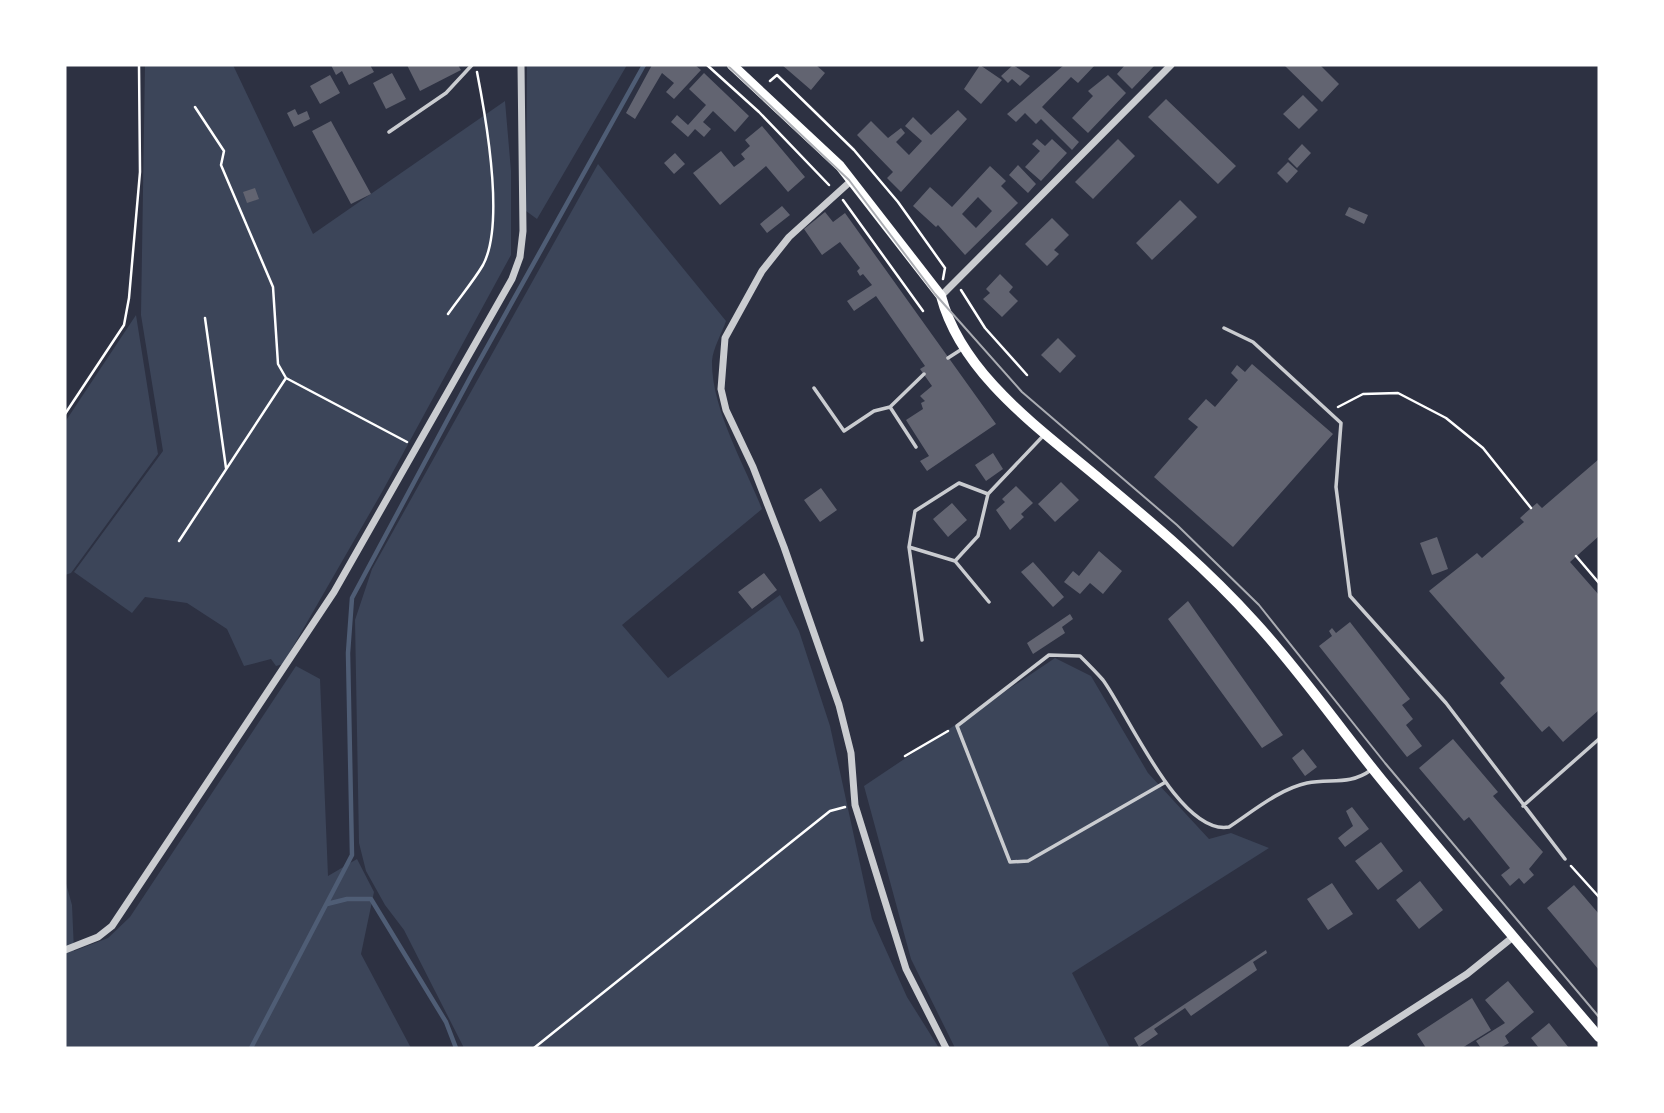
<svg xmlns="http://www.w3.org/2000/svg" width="1664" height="1113" font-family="'DejaVu Sans',sans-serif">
	<rect width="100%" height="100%" fill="#2d3142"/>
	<path fill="#3c4559" d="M145 65H233L313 234 505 101 511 171V255L382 492 283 664 276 666 271 659 244 666 227 629 187 603 145 597 132 613 74 572 163 451 141 315Z
		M527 65H627L537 219 526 211Z
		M598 164 726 321C722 333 713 348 712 361 711 408 745 466 762 509L622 625 668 678 780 595 799 631 830 726 872 919 907 997 939 1048H464L404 930 385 905 366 871 359 843 355 620 372 569Z
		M136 315 158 454 71 573 65 575V422Z
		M1055 658 1091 676 1148 773 1209 839 1231 833 1269 848 1072 973 1110 1048H955L911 959 864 786Z
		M296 666 320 679 328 876 357 859 374 892 361 954 411 1048H65V880L72 905 74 951 108 938 130 917Z"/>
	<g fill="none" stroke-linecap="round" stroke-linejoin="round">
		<path stroke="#4f5d75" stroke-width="4.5" d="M327 904 347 899H371L446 1022 456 1048
			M251 1048 352 855 348 653 352 598 471 376 644 65"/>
	</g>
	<path fill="#626471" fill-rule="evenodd" d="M331 65H370L374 72 349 85 342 71 336 75Z
		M407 65H458L461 70 420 91Z
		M652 65H695L701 70 674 99 666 92 674 83 662 73 635 119 626 113Z
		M782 65H816L825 73 811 90Z
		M980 65 1002 80 981 104 964 89Z
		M1013 65 1030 76 1020 86 1012 79 1008 83 1001 76Z
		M1064 65H1095L1078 83 1071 77 1042 107 1079 142 1072 150 1041 119 1036 124 1025 113 1016 122 1007 114Z
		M1125 65H1155L1132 89 1117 74Z
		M1284 65H1320L1339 84 1322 102Z
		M392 73 406 99 386 109 373 83Z
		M704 73 749 116 735 132 713 111 703 122 711 129 704 137 695 129 688 137 671 122 677 115 688 125 706 105 689 89Z
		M330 75 340 93 320 104 310 86Z
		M1108 75 1126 93 1088 133 1072 118 1093 96 1088 91Z
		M1303 95 1318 110 1299 129 1283 114Z
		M1166 99 1236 166 1218 184 1148 117Z
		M295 109 298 115 307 111 310 119 294 127 287 113Z
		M958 110 967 119 901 192 887 178 893 172 857 135 871 121 888 138 901 128 905 133 896 142 909 155 922 141 905 126 913 117 931 135Z
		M331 121 371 194 351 204 312 131Z
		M762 126 805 177 788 192 766 166 720 205 693 173 721 151 734 167 745 159 741 154 750 146 745 140Z
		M1037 139 1045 146 1052 139 1067 153 1041 181 1025 167 1040 151 1032 144Z
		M1118 139 1135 156 1093 199 1075 182Z
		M1302 144 1311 153 1297 168 1288 159Z
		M675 153 685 164 674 174 664 163Z
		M1288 162 1298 171 1287 183 1277 173Z
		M1018 165 1036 184 1028 193 1009 175Z
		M990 166 1006 181 1001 186 1018 203 965 255 938 225 936 227 913 206 930 187 952 207ZM978 197 992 211 976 228 962 214Z
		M255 188 259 199 247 203 243 192Z
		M1180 200 1197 217 1152 260 1136 243Z
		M782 206 790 215 767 233 760 224Z
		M1349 207 1368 215 1364 224 1345 215Z
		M825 212 833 222 845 213 996 424 927 471 920 461 929 456 906 420 923 409 921 403 925 401 920 396 932 386 920 369 925 366 876 296 854 311 847 301 872 285 863 274 860 276 857 271 860 268 840 242 822 255 804 229Z
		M1052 218 1069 235 1054 250 1059 254 1047 266 1025 244Z
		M1000 274 1013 287 1009 292 1018 301 1002 317 983 299 990 293 986 289Z
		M1058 338 1076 356 1060 373 1041 355Z
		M1252 364 1333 434 1233 547 1154 477 1198 427 1188 419 1206 399 1215 407 1238 380 1231 373 1237 365 1245 372Z
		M993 453 1003 469 986 481 975 465Z
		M1599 459V536L1570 562 1599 595V710L1563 742 1549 726 1542 732 1500 683 1505 678 1429 591 1477 553 1482 558 1524 522 1520 518 1531 508 1537 503 1542 508Z
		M1061 482 1079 500 1055 522 1038 504Z
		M1016 486 1033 503 1021 514 1024 517 1010 530 996 510 1005 502 1002 499Z
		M821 488 837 510 820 522 804 500Z
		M952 503 967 520 948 537 933 519Z
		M1437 537 1448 569 1432 575 1420 543Z
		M1099 551 1122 571 1103 594 1090 583 1080 594 1064 582 1073 571 1079 576Z
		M1033 562 1064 597 1053 607 1021 572Z
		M764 573 777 590 752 609 738 592Z
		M1188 601 1283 735 1262 748 1168 619Z
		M1070 614 1073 619 1062 627 1065 633 1033 654 1027 643Z
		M1350 622 1410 699 1402 705 1413 719 1406 725 1422 746 1407 757 1319 646 1332 636 1329 631 1332 628 1336 633Z
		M1453 739 1498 792 1493 796 1543 852 1529 869 1534 875 1524 884 1519 878 1510 886 1501 875 1510 868 1469 817 1464 821 1419 768Z
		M1303 749 1317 767 1305 776 1292 758Z
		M1352 807 1369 829 1345 847 1338 838 1353 826 1346 811Z
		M1381 842 1403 871 1378 890 1355 861Z
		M1420 881 1443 910 1419 929 1396 900Z
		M1332 883 1353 914 1328 930 1307 899Z
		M1574 885 1599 914V970L1547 908Z
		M1266 950 1267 953 1253 962 1257 970 1191 1016 1185 1008 1154 1029 1158 1034 1139 1047 1134 1038Z
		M1508 981 1534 1012 1505 1036 1509 1043 1500 1048H1481L1476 1041 1505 1023 1485 1000Z
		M1472 998 1491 1030 1462 1048H1426L1417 1034Z
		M1549 1023 1569 1048H1539L1531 1038Z"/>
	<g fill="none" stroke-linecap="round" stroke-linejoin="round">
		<path stroke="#fff" stroke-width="2.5" d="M707 65 759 112 829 185
			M770 81 777 75 854 150 898 202 945 268 943 279
			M195 107 224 151 221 165 273 287 278 364 286 378 407 442
			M843 200 923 311
			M961 290 985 328 1027 375
			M448 314C459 298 473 282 483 265 505 224 486 118 477 72
			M205 318 226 468
			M1338 407 1363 394 1398 393 1446 418 1483 448 1531 508
			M65 414 124 325 129 298 140 172 139 65
			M179 541 286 378
			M1576 556 1599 583
			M905 756 948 731
			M1571 866 1599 897
			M534 1048 830 811 845 807"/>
		<path stroke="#caccd0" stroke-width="3.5" d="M389 132 446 93 472 65
			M1224 328 1253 342 1341 423 1336 487 1350 596 1446 703 1565 859
			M948 358 962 349
			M814 388 844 431 874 411 890 407
			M916 447 890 407 924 374
			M909 547 955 561 978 536 988 494 1044 435
			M955 561 989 602
			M922 640 909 547 915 511 959 483 988 494
			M1164 783 1028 861 1010 862 957 726 1049 655 1080 656C1088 664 1096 672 1103 680 1128 714 1180 836 1229 827 1252 812 1279 789 1307 783 1330 778 1349 786 1371 770
			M1523 806 1599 739"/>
		<path stroke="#caccd0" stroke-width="7" d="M852 180 789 237 762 271 725 338 721 389 726 410 753 467 784 547 839 705 851 753 855 805 906 969 946 1048
			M941 296 1171 65
			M65 950 98 937 112 926 334 592 512 279 520 257 523 231 521 65
			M1352 1048 1467 974 1513 937"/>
		<path stroke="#fff" stroke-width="10" d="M732 65 840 166 941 296C962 376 1042 430 1102 481 1155 525 1208 570 1254 621 1303 674 1344 735 1390 790 1459 874 1529 955 1599 1037"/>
		<path stroke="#abadb3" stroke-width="2" d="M727 65 849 180 935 294 1022 392 1177 525 1259 605 1385 763 1599 1017"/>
	</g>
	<rect width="1664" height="1113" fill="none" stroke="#ffffff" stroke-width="133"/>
</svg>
